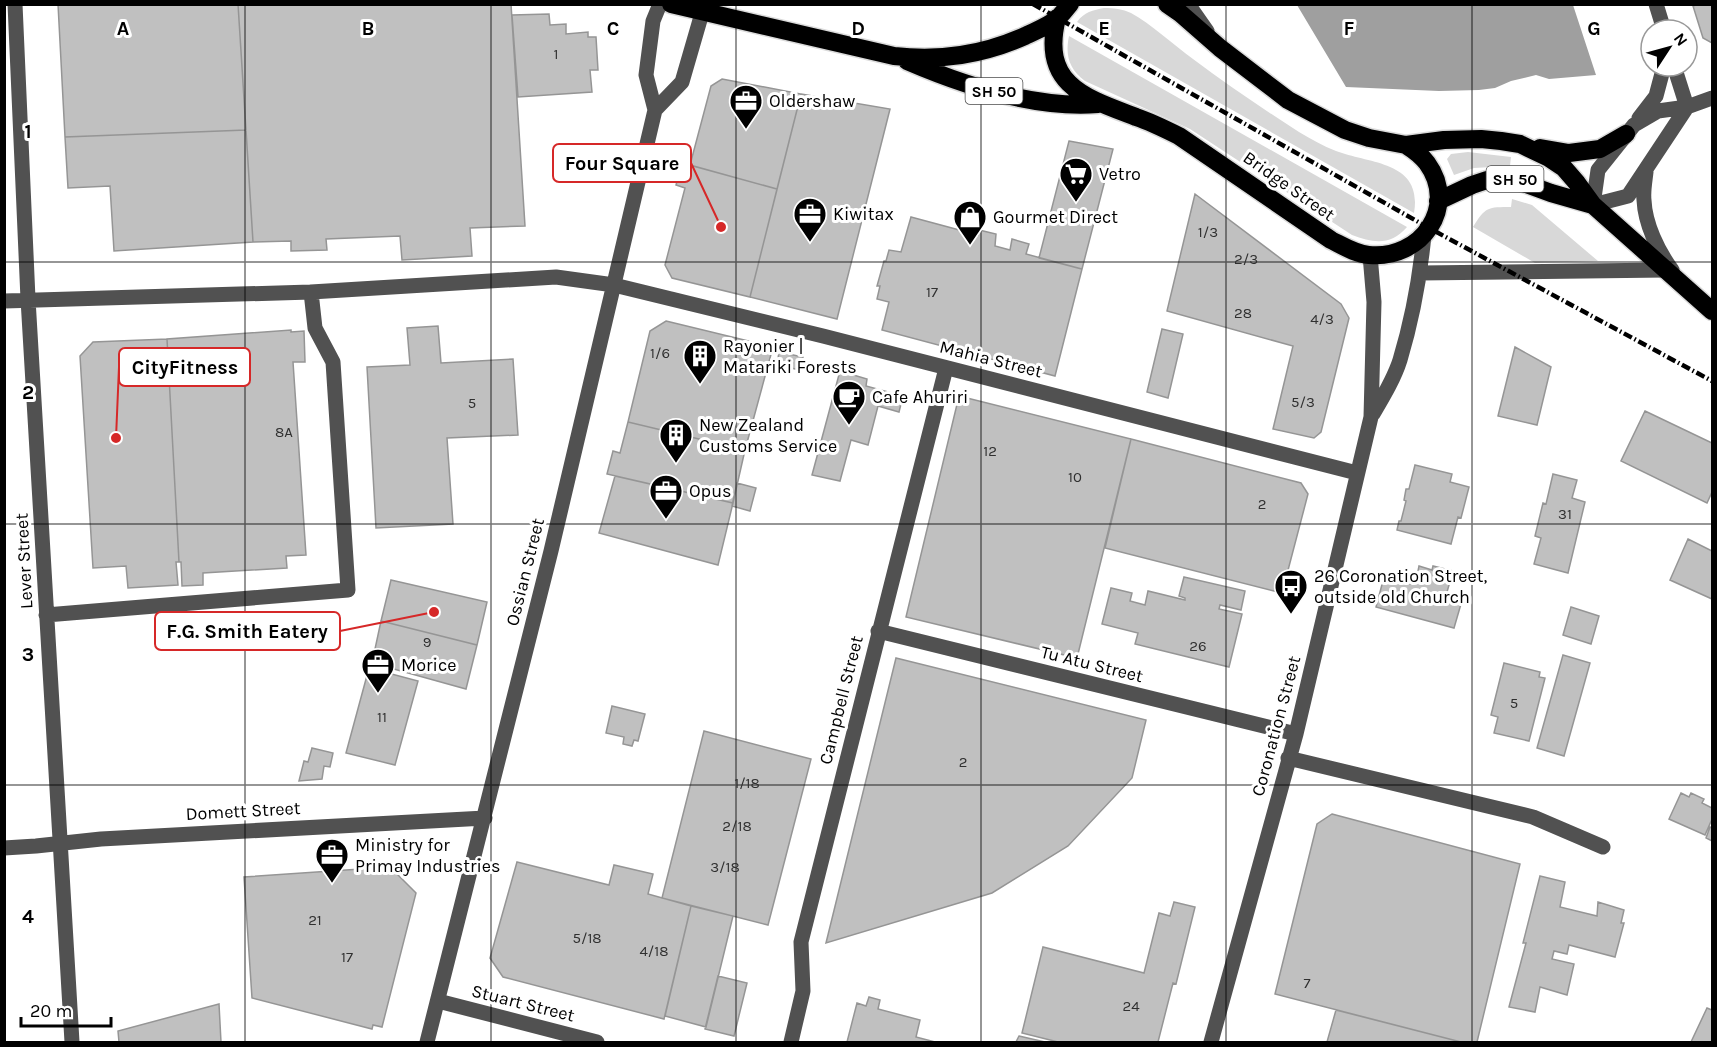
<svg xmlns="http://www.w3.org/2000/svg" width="1717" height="1047" font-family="Karla,sans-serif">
	<rect width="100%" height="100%" fill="#fff"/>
	<path fill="#d8d8d8" d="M1104 8C1113 8 1123 9 1131 13 1151 24 1174 45 1193 59 1228 85 1263 109 1299 132 1311 139 1323 146 1336 151 1370 164 1423 161 1414 213L1077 22C1084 12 1093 10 1104 8Z
		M1069 36 1407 227C1391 246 1373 243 1352 235L1190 129 1085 81C1069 69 1065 55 1069 36Z
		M1468 152 1511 157 1510 166 1474 168 1454 175 1447 159 1451 154Z
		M1512 199 1532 205 1598 261 1535 263 1473 227C1485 207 1488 207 1511 207Z"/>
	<path fill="#9f9f9f" d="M1297 5H1573L1596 75 1549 79 1536 75 1511 81 1495 88 1479 90 1439 91 1346 87Z"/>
	<path fill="#c0c0c0" stroke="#959595" stroke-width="1.5" d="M58 4H238L246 130 65 137Z
		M238 4H511L525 226 470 228 472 256 402 260 400 236 326 239 327 250 291 251V241L253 242Z
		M1699 4H1712V43L1703 38 1693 6Z
		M549 14 550 25 566 24V34L588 32V37H596L598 70H590L592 92 518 97 512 15Z
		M722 79 801 94 777 189 690 165 711 86Z
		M801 94 890 109 837 319 750 297Z
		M246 130 253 242 114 251 110 186 68 188 65 137Z
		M1069 141 1113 149 1082 269 1039 258Z
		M682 163 777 189 750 297 672 278 665 265 685 188 676 185Z
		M1195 194 1341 304 1349 318 1321 432 1314 438 1273 429 1293 346 1167 311Z
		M911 217 978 235 979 230 996 234 995 246 1010 250 1012 239 1029 244 1026 254 1082 269 1055 376 882 330 889 302 877 299 880 286H877L884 261H886L889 250 901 252Z
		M666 321 773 347 745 450 628 422 650 331Z
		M438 326 441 363 513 359 518 435 447 438 453 524 376 528 367 367 410 365 407 328Z
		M1162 329 1183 334 1168 398 1147 392Z
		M291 330V332L304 331 305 362H293L306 555 286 556 287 568 203 573V585L182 586 181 562H179L167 339Z
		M167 339 179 562H176L178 585 128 588 126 566 93 568 80 356 93 342Z
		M1515 347 1551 367 1537 425 1498 416Z
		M779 352 803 357 800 370 777 365Z
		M840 371 867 379 866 386 903 396 899 412 878 406 868 445 851 440 840 481 812 475Z
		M959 396 1131 439 1077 658 906 617Z
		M1645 411 1712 443V492L1707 503 1621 461Z
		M628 422 745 450 733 503 607 474 613 451 620 453Z
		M1131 439 1301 483 1308 494 1282 593 1105 548Z
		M1415 465 1452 474 1450 482 1469 487 1461 518 1458 517 1451 544 1397 530 1399 521H1401L1406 501 1404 500 1406 489H1409Z
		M1553 474 1577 480 1572 498 1585 502 1568 573 1534 564 1541 538 1535 536 1543 503 1546 504Z
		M615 476 733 503 718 565 599 533Z
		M737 483 756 488 750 511 732 506Z
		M1688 539 1712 551V599L1670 580Z
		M1419 566 1432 570 1433 566 1453 571 1445 599 1461 604 1454 628 1376 607 1384 577 1410 584 1413 575 1417 576Z
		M1184 577 1245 591 1241 610 1220 605 1219 609 1242 614 1229 667 1135 644 1138 633 1102 624 1111 588 1132 593 1130 601 1145 605 1148 591 1185 600V598L1179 596Z
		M391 580 487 602 477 645 381 621Z
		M1571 607 1599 616 1591 644 1563 635Z
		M381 621 477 645 466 689 372 663Z
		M1563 655 1590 663 1564 756 1537 748Z
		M896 658 1146 720 1132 778 1068 846 992 893 826 943Z
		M1504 663 1540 672 1539 677 1545 678 1529 741 1494 733 1498 717 1491 715Z
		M369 668 418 681 395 765 346 753Z
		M612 706 645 714 638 741 634 740 632 746 623 744 624 737 606 733Z
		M704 731 811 759 768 925 662 898Z
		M312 748 333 753 330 767 324 766 322 779 299 781 304 761 308 762Z
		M1681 793 1689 797 1691 793 1704 799 1702 803 1712 808V819L1705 835 1669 819Z
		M1332 814 1520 864 1477 1042H1461L1275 994 1317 824Z
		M1710 827 1712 828V841L1706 838Z
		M517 862 609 885 614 865 653 874 648 894 691 906 664 1019 503 977 490 958Z
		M390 867 416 893 382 1027 373 1025 372 1029 252 998 244 877Z
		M1540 876 1565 882 1560 907 1597 916 1598 902 1624 910 1621 923H1624L1615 957 1569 945 1567 954 1554 951 1552 959 1574 964 1567 995 1540 987 1535 1012 1509 1007 1526 943H1523Z
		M1174 902 1195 907 1176 984 1173 983 1158 1042H1058L1022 1033 1043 947 1144 973 1159 913 1170 916Z
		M691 906 733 916 706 1027 665 1016Z
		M718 976 747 983 734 1036 705 1029Z
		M869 997 880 1000 878 1009 920 1020 916 1037 935 1042H847L857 1003 866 1006Z
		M219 1004 221 1042H119L118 1031Z
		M1707 1008 1712 1010V1042H1691Z
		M1336 1010 1461 1042H1327Z
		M1019 1036 1045 1042H1016Z"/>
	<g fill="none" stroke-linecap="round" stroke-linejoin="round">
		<g stroke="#dbdbdb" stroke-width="21">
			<path id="highway" d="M671 4 894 56C941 61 982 55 1025 36 1035 31 1049 26 1058 18 1062 14 1066 9 1070 4
				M1167 4 1180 13 1220 48 1288 100 1345 130 1369 138 1406 145 1444 140 1481 139 1501 141 1520 144 1549 158 1564 168 1577 183 1593 205 1712 311
				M1057 18C1040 85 1086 98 1136 117 1151 122 1165 129 1179 136L1331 240C1343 246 1356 254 1369 255 1421 260 1459 207 1427 163 1421 155 1414 150 1406 145
				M907 61C965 86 1035 109 1098 104
				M1540 148 1569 153 1600 149 1626 134
				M1438 201 1472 185 1487 180 1510 178 1551 193 1593 205"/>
		</g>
		<path stroke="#515151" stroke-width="15" d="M15 4 28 299 72 1042
			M1188 4 1207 31
			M1656 4 1664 30
			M1674 66 1687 107
			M1687 107 1628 196 1593 205 1598 170 1634 125 1658 111 1687 107 1712 98
			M655 110 682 82 702 13
			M1639 118 1656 96 1664 66
			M1646 172C1645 181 1643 191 1644 200 1645 224 1658 251 1672 270
			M1420 273 1666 270
			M4 301 311 292 556 277 614 285 823 336 1357 473
			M1373 414C1383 397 1394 379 1400 360 1412 320 1420 277 1424 235
			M46 615 348 590 333 362 315 328 311 292
			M878 631 1296 734
			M1288 758 1533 817 1603 847
			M4 848 36 846 101 839 485 818
			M438 1001 597 1042
			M427 1042 551 551 655 110 646 75 653 21 660 4
			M791 1042 803 991 801 942 946 368
			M1211 1042 1296 734 1371 417 1374 302 1370 255"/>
		<use href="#highway" stroke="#000" stroke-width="18"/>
		<path stroke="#000" stroke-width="4.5" stroke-dasharray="9 3 1.5 3" stroke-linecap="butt" d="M1033 4 1429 228 1712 381"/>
	</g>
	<path fill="none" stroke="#000" stroke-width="1.5" stroke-opacity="0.55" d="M245 4V1042M491 4V1042M736 4V1042M981 4V1042M1226 4V1042M1472 4V1042M4 262H1712M4 524H1712M4 785H1712"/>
	<defs>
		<g id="office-pin" transform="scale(1.725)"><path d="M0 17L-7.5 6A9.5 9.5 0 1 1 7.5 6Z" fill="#000" stroke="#fff"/><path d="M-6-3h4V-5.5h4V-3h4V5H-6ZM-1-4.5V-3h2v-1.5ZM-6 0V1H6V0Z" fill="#fff"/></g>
		<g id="supermarket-pin" transform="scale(1.725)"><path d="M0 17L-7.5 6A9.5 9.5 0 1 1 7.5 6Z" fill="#000" stroke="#fff"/><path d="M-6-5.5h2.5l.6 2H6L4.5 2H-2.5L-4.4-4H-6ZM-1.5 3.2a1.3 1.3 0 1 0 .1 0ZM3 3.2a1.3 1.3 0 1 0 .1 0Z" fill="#fff"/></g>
		<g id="shop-pin" transform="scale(1.725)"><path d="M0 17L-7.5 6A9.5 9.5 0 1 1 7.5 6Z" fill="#000" stroke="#fff"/><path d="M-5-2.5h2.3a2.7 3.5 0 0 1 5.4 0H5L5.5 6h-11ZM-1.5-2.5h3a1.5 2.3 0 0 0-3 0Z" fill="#fff"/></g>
		<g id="building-pin" transform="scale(1.725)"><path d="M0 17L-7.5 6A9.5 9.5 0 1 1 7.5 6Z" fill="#000" stroke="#fff"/><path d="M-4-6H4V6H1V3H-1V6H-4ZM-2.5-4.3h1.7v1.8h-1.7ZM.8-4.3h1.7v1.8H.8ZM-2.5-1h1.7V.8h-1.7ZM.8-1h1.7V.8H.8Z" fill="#fff"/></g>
		<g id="cafe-pin" transform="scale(1.725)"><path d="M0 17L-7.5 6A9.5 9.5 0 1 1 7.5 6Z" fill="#000" stroke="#fff"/><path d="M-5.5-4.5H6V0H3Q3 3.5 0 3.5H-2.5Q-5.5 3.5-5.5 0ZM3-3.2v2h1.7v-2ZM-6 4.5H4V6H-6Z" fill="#fff"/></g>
		<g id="bus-pin" transform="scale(1.725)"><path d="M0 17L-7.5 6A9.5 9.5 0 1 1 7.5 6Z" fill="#000" stroke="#fff"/><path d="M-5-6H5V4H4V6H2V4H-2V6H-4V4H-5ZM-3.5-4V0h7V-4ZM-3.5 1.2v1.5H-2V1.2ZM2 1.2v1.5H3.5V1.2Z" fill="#fff"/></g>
	</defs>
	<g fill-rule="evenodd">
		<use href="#office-pin" x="746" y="101"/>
		<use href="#supermarket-pin" x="1076" y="174"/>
		<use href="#office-pin" x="810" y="214"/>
		<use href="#shop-pin" x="970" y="217"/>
		<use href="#building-pin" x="700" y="356"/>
		<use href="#cafe-pin" x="849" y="397"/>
		<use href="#building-pin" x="676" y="435"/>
		<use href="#office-pin" x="666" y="491"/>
		<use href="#bus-pin" x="1291" y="586"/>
		<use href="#office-pin" x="378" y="665"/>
		<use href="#office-pin" x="332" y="855"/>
	</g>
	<g text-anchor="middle" stroke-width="6" stroke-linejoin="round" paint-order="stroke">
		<g font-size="15" fill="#303030">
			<text x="556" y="59">1</text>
			<text x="1208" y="237">1/3</text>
			<text x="1246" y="264">2/3</text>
			<text x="932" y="297">17</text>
			<text x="1243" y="318">28</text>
			<text x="1322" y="324">4/3</text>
			<text x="660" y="358">1/6</text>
			<text x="1303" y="407">5/3</text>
			<text x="472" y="408">5</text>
			<text x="284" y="437">8A</text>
			<text x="990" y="456">12</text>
			<text x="1075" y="482">10</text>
			<text x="1262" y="509">2</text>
			<text x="1565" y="519">31</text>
			<text x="427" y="647">9</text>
			<text x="1198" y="651">26</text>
			<text x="1514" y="708">5</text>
			<text x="382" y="722">11</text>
			<text x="963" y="767">2</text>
			<text x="747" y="788">1/18</text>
			<text x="737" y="831">2/18</text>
			<text x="725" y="872">3/18</text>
			<text x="315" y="925">21</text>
			<text x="587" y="943">5/18</text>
			<text x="654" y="956">4/18</text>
			<text x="347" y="962">17</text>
			<text x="1307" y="988">7</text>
			<text x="1131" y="1011">24</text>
		</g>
		<g fill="#fff" stroke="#4c4c4c" stroke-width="1.5">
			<rect x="965.5" y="78" width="57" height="26" rx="4.5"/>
			<rect x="1486.5" y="166" width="57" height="26" rx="4.5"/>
		</g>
		<g font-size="16" font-weight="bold" fill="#000">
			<text x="994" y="97">SH 50</text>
			<text x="1515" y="185">SH 50</text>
		</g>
		<g font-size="18" fill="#000" stroke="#fff" text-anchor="start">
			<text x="769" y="107">Oldershaw</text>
			<text x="1099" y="180">Vetro</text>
			<text x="833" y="220">Kiwitax</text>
			<text x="993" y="223">Gourmet Direct</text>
			<text x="723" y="352">Rayonier |<tspan x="723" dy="21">Matariki Forests</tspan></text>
			<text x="872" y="403">Cafe Ahuriri</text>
			<text x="699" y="431">New Zealand<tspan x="699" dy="21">Customs Service</tspan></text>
			<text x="689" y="497">Opus</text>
			<text x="1314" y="582">26 Coronation Street,<tspan x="1314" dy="21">outside old Church</tspan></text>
			<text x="401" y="671">Morice</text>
			<text x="355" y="851">Ministry for<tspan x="355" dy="21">Primay Industries</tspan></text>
		</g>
		<g font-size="18" fill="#000" stroke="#fff">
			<text transform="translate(1289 186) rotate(35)" y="6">Bridge Street</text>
			<text transform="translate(991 359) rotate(14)" y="6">Mahia Street</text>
			<text transform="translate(24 561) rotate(-93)" y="6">Lever Street</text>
			<text transform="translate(525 572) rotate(-76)" y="6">Ossian Street</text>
			<text transform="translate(1092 664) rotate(14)" y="6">Tu Atu Street</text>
			<text transform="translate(841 700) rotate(-76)" y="6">Campbell Street</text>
			<text transform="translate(1276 726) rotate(-75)" y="6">Coronation Street</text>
			<text transform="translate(243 811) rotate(-3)" y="6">Domett Street</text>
			<text transform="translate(523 1003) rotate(14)" y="6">Stuart Street</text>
		</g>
	</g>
	<g font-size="20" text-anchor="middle" font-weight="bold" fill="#000" stroke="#fff" stroke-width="6" stroke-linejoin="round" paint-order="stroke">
		<text x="123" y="35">A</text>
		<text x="368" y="35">B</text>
		<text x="613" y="35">C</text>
		<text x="858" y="35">D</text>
		<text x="1104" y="35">E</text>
		<text x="1349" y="35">F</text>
		<text x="1594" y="35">G</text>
		<text x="28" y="138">1</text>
		<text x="28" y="399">2</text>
		<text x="28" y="661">3</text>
		<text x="28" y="923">4</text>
	</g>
	<path fill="none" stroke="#d62828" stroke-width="2" d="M721 227L691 163M116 438L119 367M434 612L340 631"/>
	<g fill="#d62828" stroke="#fff" stroke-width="2">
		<circle cx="721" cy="227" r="6"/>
		<circle cx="116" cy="438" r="6"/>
		<circle cx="434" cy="612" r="6"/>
	</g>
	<g fill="#fff" stroke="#d62828" stroke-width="2">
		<rect x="553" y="144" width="138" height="38" rx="6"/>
		<rect x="119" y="348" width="131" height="38" rx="6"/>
		<rect x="155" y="612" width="185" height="38" rx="6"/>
	</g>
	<g font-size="20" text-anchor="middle" font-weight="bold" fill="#000">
		<text x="622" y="170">Four Square</text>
		<text x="185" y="374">CityFitness</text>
		<text x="247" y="638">F.G. Smith Eatery</text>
	</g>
	<rect width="1717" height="1047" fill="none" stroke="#000000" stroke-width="12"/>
	<g transform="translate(1669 48) rotate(54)"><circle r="28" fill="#ffffff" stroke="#999999" stroke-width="1.5"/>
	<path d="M0-4.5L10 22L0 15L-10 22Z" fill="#000000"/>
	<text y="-9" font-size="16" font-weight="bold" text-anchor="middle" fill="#000000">N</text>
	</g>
	<path d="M21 1017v9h90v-9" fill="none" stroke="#000000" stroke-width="3"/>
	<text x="30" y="1017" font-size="18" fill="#000000" stroke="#ffffff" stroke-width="4.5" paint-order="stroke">20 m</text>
</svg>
